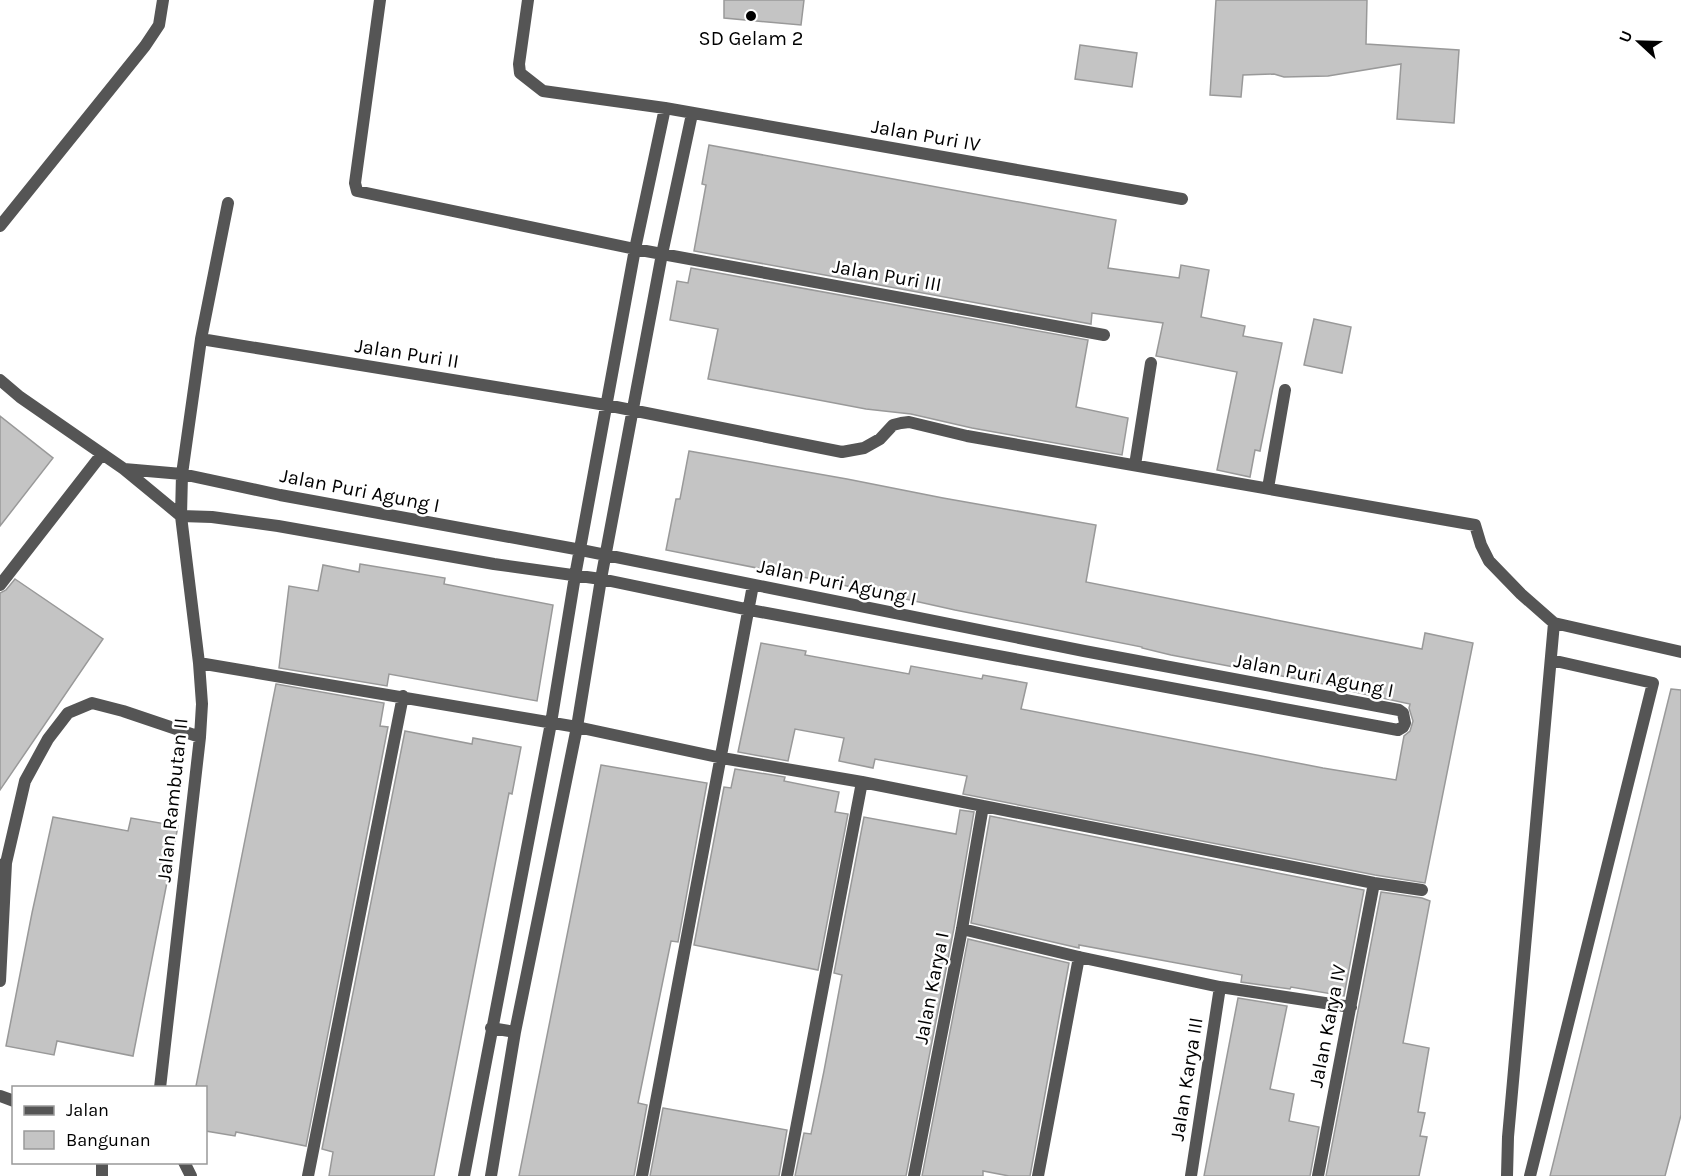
<svg xmlns="http://www.w3.org/2000/svg" width="1681" height="1176" font-family="Karla,sans-serif">
	<rect width="100%" height="100%" fill="#fff"/>
	<path fill="#c4c4c4" stroke="#999" stroke-width="1.5" d="M724 0H804L801 25 724 18Z
		M1216 0H1367L1366 44 1459 50 1454 123 1397 119 1401 64 1328 76 1284 77 1274 74 1243 75 1241 97 1210 95Z
		M1080 45 1137 53 1132 87 1075 79Z
		M709 145 1116 220 1108 268 1179 278 1181 265 1209 270 1201 317 1245 326 1243 336 1282 343 1260 451 1255 450 1250 477 1217 470 1237 372 1156 356 1163 323 1092 313 1091 324 694 251 706 185 702 184Z
		M691 268 1088 340 1076 407 1128 418 1122 455 972 428 911 414 866 409 708 379 718 329 670 320 677 281 688 283Z
		M1314 319 1351 327 1342 373 1304 365Z
		M0 416 53 458 0 526Z
		M689 451 847 479 943 498 1096 525 1086 582 1422 649 1425 633 1473 643 1425 883 1375 875 963 794 967 776 875 759 873 768 839 761 844 738 795 729 788 761 738 752 761 643 806 651 805 655 909 674 911 666 982 679 983 675 1027 683 1021 709 1323 768 1396 780 1404 736 1410 731 1413 721 1409 708 1410 704 1350 691V689L1171 655 1142 648V647L955 610 838 584 666 550 676 499H680Z
		M360 564 445 578 444 584 553 605 537 701 389 674 387 686 279 668 289 586 318 591 323 565 359 572Z
		M15 579 103 639 0 790V593L6 590Z
		M276 684 384 703 380 726 388 727 306 1146 236 1132 235 1136 206 1131V1088L196 1086Z
		M1671 689 1681 690V1115L1665 1176H1550Z
		M405 731 472 744 473 738 521 747 512 794 509 793 434 1176H329L333 1152 322 1149Z
		M601 765 707 783 678 942 671 941 638 1103 647 1105 634 1176H519Z
		M735 769 785 777 784 781 839 792 835 812 848 814 818 970 694 945 724 787 731 788Z
		M960 810 974 812 954 928 906 1176H795L804 1133 811 1134 824 1071 842 975 834 973 864 817 956 834Z
		M990 816 1364 890 1344 996 1291 987 1290 989 1241 982 1242 975 1079 945V948L971 923Z
		M53 817 128 831 131 818 178 826 133 1056 57 1041 54 1055 6 1046 32 913Z
		M1381 892 1422 898 1430 901 1403 1043 1429 1048 1418 1112 1425 1113 1420 1136 1427 1137 1419 1176H1326Z
		M968 939 1069 963 1030 1176H1009L983 1171V1176H922Z
		M1238 998 1287 1006 1270 1089 1294 1094 1289 1121 1319 1127 1310 1176H1204Z
		M663 1108 787 1130 779 1176H650Z"/>
	<g fill="none" stroke-linecap="round" stroke-linejoin="round">
		<path stroke="#555" stroke-width="12" d="M380 0 355 183 357 191 635 249 1104 335
			M528 0 519 64 520 73 543 91 665 108 1182 199
			M0 226 145 46 159 25 163 0
			M201 339 606 405 842 452 864 448 880 439 893 425 901 423 909 422 967 436 1475 525 1481 545 1489 561 1521 594 1554 623 1681 652
			M0 380 20 397 124 469 181 516
			M1135 465 1151 363
			M124 469 182 474 280 495 581 550 1084 651 1399 710 1403 713 1405 723 1403 727 1398 730 750 610 601 579 494 564 278 526 212 517 181 516
			M1268 488 1285 390
			M0 585 102 454
			M199 663 577 727 722 758 862 782 1374 883 1422 890
			M6 863 25 781 48 739 68 713 92 703 123 711 200 737
			M0 865 6 863 0 981
			M962 929 1079 957 1220 987 1351 1007
			M491 1028 515 1032
			M160 1088 200 737 202 704 199 663 181 516 182 474 201 339 228 203
			M0 1096 14 1101
			M102 1162V1176
			M184 1162 191 1176
			M308 1176 403 696
			M464 1176 551 723 575 576 635 249 665 108
			M491 1176 515 1032 577 727 601 579 662 254 692 114
			M642 1176 753 585
			M787 1176 862 782
			M914 1176 962 929 983 806
			M1038 1176 1079 957
			M1191 1176 1220 987
			M1318 1176 1374 883
			M1507 1176 1508 1137 1554 623
			M1530 1176 1653 683 1551 660"/>
	</g>
	<circle fill="#000" stroke="#fff" stroke-width="2" cx="751" cy="16" r="6"/>
	<g text-anchor="middle" stroke-width="5" stroke-linejoin="round" paint-order="stroke">
		<g font-size="20" fill="#000" stroke="#fff">
			<text x="751" y="45">SD Gelam 2</text>
		</g>
		<g font-size="20" fill="#000" stroke="#fff">
			<text transform="translate(926 135) rotate(10)" y="7">Jalan Puri IV</text>
			<text transform="translate(887 275) rotate(10)" y="7">Jalan Puri III</text>
			<text transform="translate(407 353) rotate(9)" y="7">Jalan Puri II</text>
			<text transform="translate(360 490) rotate(11)" y="7">Jalan Puri Agung I</text>
			<text transform="translate(837 582) rotate(12)" y="7">Jalan Puri Agung I</text>
			<text transform="translate(1314 675) rotate(11)" y="7">Jalan Puri Agung I</text>
			<text transform="translate(172 800) rotate(-84)" y="7">Jalan Rambutan II</text>
			<text transform="translate(931 988) rotate(-79)" y="7">Jalan Karya I</text>
			<text transform="translate(1327 1026) rotate(-79)" y="7">Jalan Karya IV</text>
			<text transform="translate(1186 1079) rotate(-81)" y="7">Jalan Karya III</text>
		</g>
	</g>
	<rect x="12" y="1086" width="195" height="78" fill="#ffffff" stroke="#999999" stroke-width="1.5"/>
	<rect x="24" y="1106" width="30" height="9" fill="#555555" stroke="#999999" stroke-width="1.5"/>
	<text x="66" y="1116" font-size="18" fill="#000000">Jalan</text>
	<rect x="24" y="1131" width="30" height="18" fill="#c4c4c4" stroke="#999999" stroke-width="1.5"/>
	<text x="66" y="1146" font-size="18" fill="#000000">Bangunan</text>
	<g transform="translate(1639 42) rotate(292)" stroke="#ffffff" stroke-width="4.5" paint-order="stroke">
	<path d="M0-4.5L10 22L0 15L-10 22Z" fill="#000000"/>
	<text y="-9" font-size="16" font-weight="bold" text-anchor="middle" fill="#000000">U</text>
	</g>
</svg>
